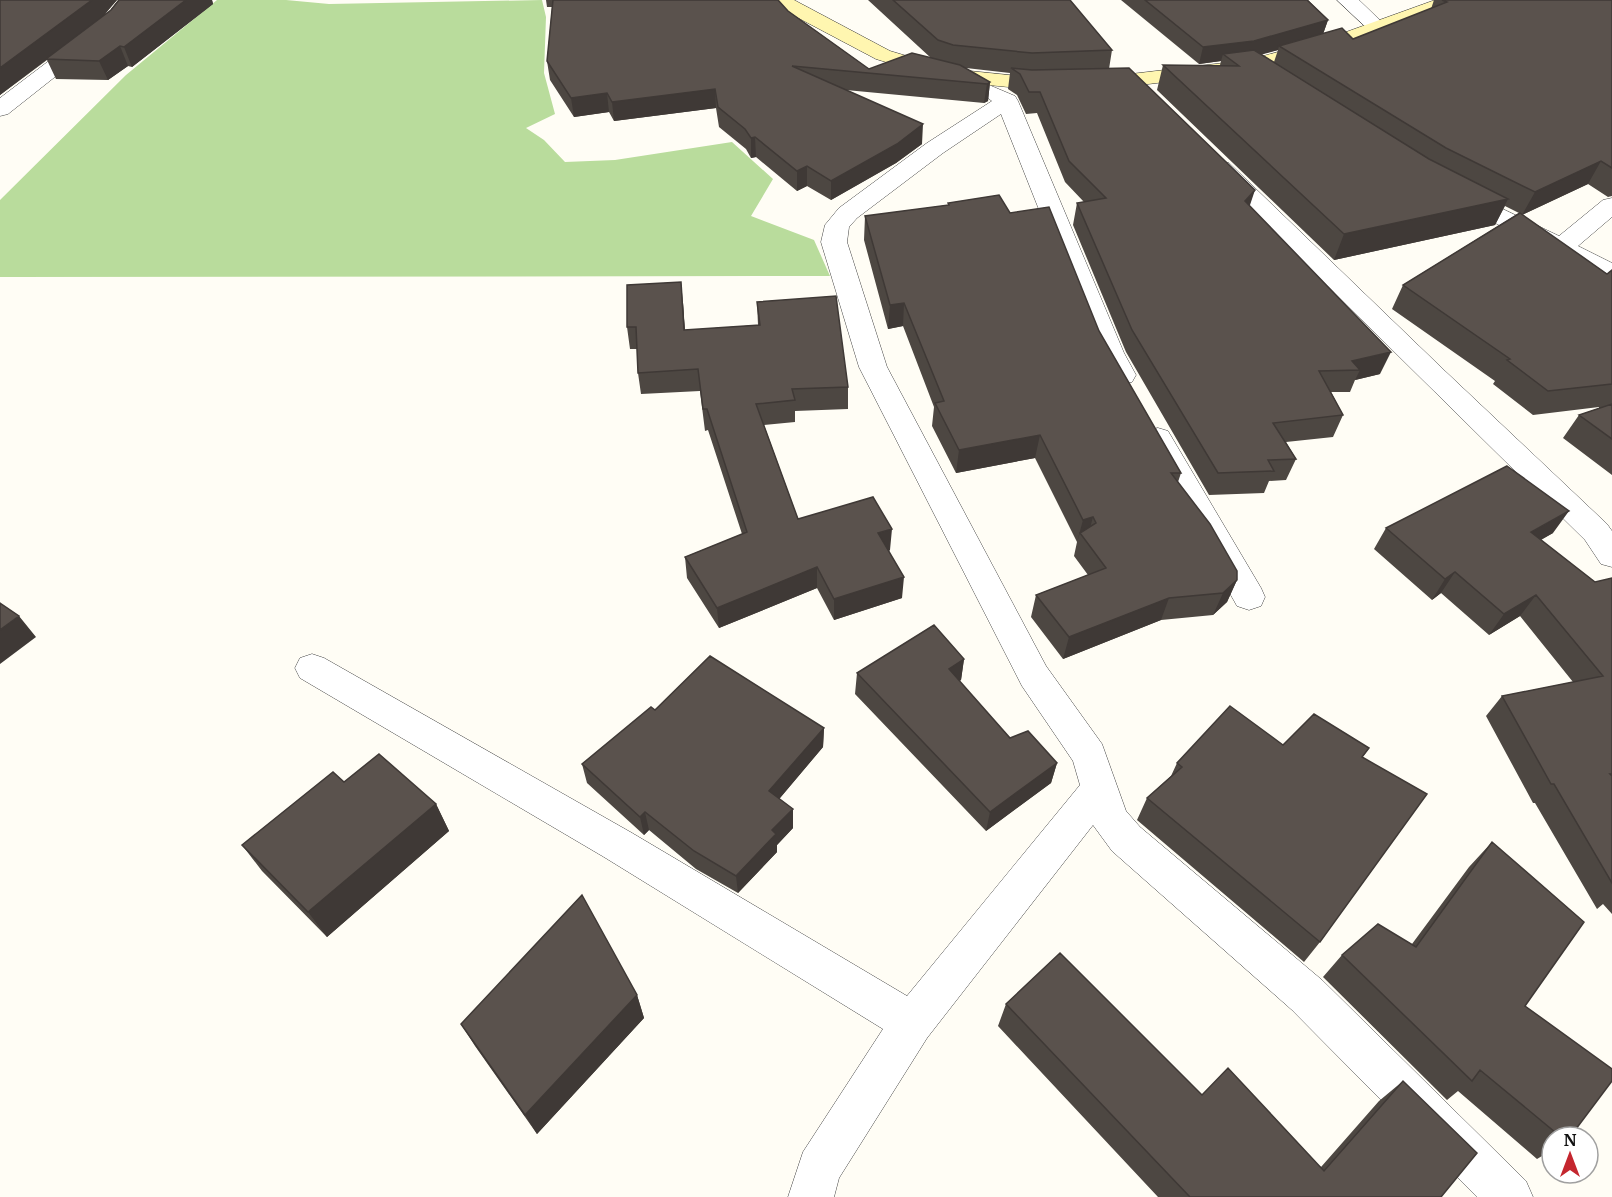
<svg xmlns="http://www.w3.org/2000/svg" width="1612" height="1197" font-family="Merriweather,serif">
	<rect width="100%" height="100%" fill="#fffdf5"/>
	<path fill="#b9dc9c" d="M217 0H286L329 4 542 0 546 17 544 73 555 114 526 128 544 140 565 162 615 160 732 142 773 179 751 216 814 240 830 276 0 277V200L126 75Z"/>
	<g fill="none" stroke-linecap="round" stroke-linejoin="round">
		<g stroke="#444" stroke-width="1">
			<path id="street" d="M119 0H139L118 27 8 114 0 116V98L104 19Z
				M1337 0H1359L1387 27 1384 31H1370Z
				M989 85 1015 96 1018 101 1124 353 1136 375 1132 382 1122 384 1112 382 1096 353 1001 114 943 153 857 218 849 227 847 242 887 367 1046 666 1102 744 1126 811 1140 827 1322 980 1526 1181 1533 1197H1477L1292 1010 1112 851 1093 825 927 1038 839 1178 834 1197H788L803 1152 883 1029 604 857 300 678 295 668 300 658 312 654 324 658 632 833 907 996 1080 785 1073 761 1022 686 859 367 821 242 825 225 839 208 927 143 992 101 978 91 981 86Z
				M1221 161 1229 163 1445 371 1607 524 1612 531V567L1601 564 1585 540 1213 173 1209 168 1213 163Z
				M1459 188 1559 236 1603 200 1612 198V217L1578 246 1612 263V281L1603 279 1451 200 1447 195 1451 190Z
				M1158 428 1168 431 1261 588 1265 597 1261 606 1249 610 1237 606 1143 438 1148 431Z"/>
		</g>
		<g stroke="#333" stroke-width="1">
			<path id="secondary" d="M769 0H794L890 51 950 69 1029 77 1131 74 1249 60 1335 36 1435 0H1464L1461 4 1349 44 1251 72 1131 86 1029 89 948 81 876 59 772 4Z"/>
		</g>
		<use href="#street" fill="#fff" fill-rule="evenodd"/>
		<use href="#secondary" fill="#fff6b0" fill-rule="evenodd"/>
	</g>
	<path fill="#4d4742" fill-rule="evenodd" d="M0 0H117L105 14 111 10 119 0H212L213 4 132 67 128 66 108 80 56 79 47 60 0 95Z
		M546 0H778L788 11 869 69 931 58 868 0H1070L1112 50 1109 69 1250 206 1380 374 1355 380 1350 392H1331L1343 415 1333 437 1286 442 1296 459 1286 480 1269 481 1264 493 1209 495 1126 352 1073 225 1077 203 1084 202 1065 182 1037 113 1026 114 1017 95 1008 89 1010 73 966 68 990 82 988 101 984 103 846 90 922 144 896 163 831 200 807 186 797 191 756 157 751 158 746 149 719 127 716 108 614 121 609 112 574 117 550 80 547 61 552 7H547Z
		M1121 0H1309H1308L1328 20 1323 34 1353 39 1431 9 1434 0H1612V196L1608 197 1588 184 1522 215 1607 274 1612 270V475L1563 438 1579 415 1599 408V407L1533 415 1493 384 1495 381 1392 309 1403 285 1519 213 1505 206 1495 225 1334 260 1157 90 1163 65H1220L1221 61 1199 64ZM1278 50 1274 62 1261 54Z
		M948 203 1010 213 1099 331 1181 473 1178 482 1237 580 1227 602 1213 615 1161 620 1063 659 1031 617 1036 595 1088 575 1074 556 1077 542 1035 458 956 473 932 426 934 407 903 326 888 329 864 240 865 216 948 205Z
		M757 302 848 387V409L795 411V422L764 425 798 519 890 550 889 551 902 598 834 620 817 588 719 628 687 578 685 557 742 534 708 430 705 431 700 391 641 394 638 373 637 349H630L627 327 683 303 685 330 758 325Z
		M1386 528 1553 533 1541 540 1595 582 1612 578V914L1603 904 1597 909 1535 803H1533L1486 716 1502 696 1573 682 1520 616 1489 635 1441 593 1432 600 1374 549Z
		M964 659 961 680 959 681 1010 738 1057 763 1051 783 986 831 855 694 857 673Z
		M655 710 824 728 823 747 779 799 793 828 777 845V852L738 893 696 869 649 830 644 835 587 783 582 764Z
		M1283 745 1369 748 1362 758 1320 942 1304 962 1137 820 1147 798 1171 776 1177 763Z
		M344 782 436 804 449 831 327 937 262 871 242 845Z
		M1492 842 1525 1006 1570 1137H1552V1150L1537 1159 1458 1091 1447 1100 1323 977 1342 955 1412 944 1469 867Z
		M637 995 644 1018 537 1134 475 1046 461 1024Z
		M1006 1004 1202 1095 1321 1167 1379 1101 1403 1081 1441 1197H1158L998 1026Z"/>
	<path fill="#3f3936" d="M92 0H117L102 17 0 95V68Z
		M186 0H212L213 4 132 67 124 47Z
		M1328 20 1322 37 1279 46 1278 50 1249 58 1223 54 1221 61 1199 64 1203 47Z
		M120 46 128 66 108 80 99 61Z
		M990 82 988 101 984 103 987 84Z
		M715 89 716 108 614 121 612 102Z
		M607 93 609 112 574 117 571 98Z
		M923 124 922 144 896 163 831 200V181Z
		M755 137 756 157 751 158V138Z
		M1601 161 1588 184 1522 215 1535 192Z
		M807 166V186L797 191V171Z
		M1255 190 1248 211 1245 201Z
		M1508 199 1495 225 1334 260 1344 234Z
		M681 282 683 303 686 352 684 330Z
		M904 303 903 326 888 329 890 305Z
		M1391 352 1380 374 1355 380 1360 370 1352 361Z
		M1040 435 1035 458 956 473 959 450Z
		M1569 511 1553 533 1516 553 1531 532Z
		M1093 517 1087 539 1080 533 1077 542 1083 520Z
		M892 529 890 550 877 554 878 533Z
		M817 567V588L719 628 717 608Z
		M1455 572 1441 593 1432 600 1445 579Z
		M904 577 902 598 834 620V599Z
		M1237 580 1227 602 1213 615 1223 593Z
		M1536 595 1520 616 1489 635 1504 614Z
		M1169 598 1161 620 1063 659 1069 637Z
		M19 616 36 637 0 664V630Z
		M964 659 961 680 945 690 949 669Z
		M824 728 823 747 770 810 769 791Z
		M1057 763 1051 783 986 831 990 812Z
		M436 804 449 831 327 937 308 912Z
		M793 809V828L777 845V852L738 893 736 876 772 830Z
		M645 812 649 830 644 835 640 817Z
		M637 995 644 1018 537 1134 525 1115Z"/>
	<path fill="#5a524d" stroke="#3f3936" stroke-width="1.5" d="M0 0H92L0 68Z
		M119 0H186L124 47 120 46 99 61 46 59 111 10Z
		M553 0H778L788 11 869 69 912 53 960 65 990 82 987 84 792 66 923 124 897 144 831 181 807 166 797 171 755 137 751 138 745 129 718 107 715 89 612 102 607 93 571 98 547 61Z
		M893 0H1070L1112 50 1032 53 953 45 938 40Z
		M1145 0H1307L1328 20 1254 41 1203 47Z
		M1442 0H1612V168L1601 161 1535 192 1446 148 1279 46 1342 28 1353 39 1447 2Z
		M1254 50 1429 159 1508 199 1344 234 1163 65 1239 66 1223 54Z
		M1011 68 1032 70 1129 68 1255 190 1245 201 1391 352 1352 361 1360 370 1319 371 1343 415 1273 423 1296 459 1268 460 1274 471 1218 473 1132 330 1077 203 1106 198 1069 161 1040 92H1029L1020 74Z
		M999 195 1010 213 1049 207 1099 331 1181 473H1171L1210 524 1237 571V580L1223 593 1169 598 1069 637 1036 595 1106 568 1080 533 1096 523 1093 517 1083 520 1040 435 959 450 935 403 944 401 904 303 890 305 865 216 949 205 948 203Z
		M1520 213 1607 274 1612 270V384L1548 391 1507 360 1510 359 1403 285Z
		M681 282 684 330 760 325 757 302 836 296 848 387 792 389 795 400 756 404 798 519 873 497 892 529 878 533 904 577 834 599 817 567 717 608 685 557 747 532 707 409H703L698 369 638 373 636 327H627V285Z
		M1612 404V439L1579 415Z
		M1507 466 1569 511 1531 532 1595 582 1612 578V774H1610L1612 776V883L1554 784H1551L1502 696 1603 676 1536 595 1504 614 1455 572 1445 579 1386 528Z
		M0 603 19 616 0 630Z
		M934 625 964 659 949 669 1010 738 1028 731 1057 763 990 812 857 673Z
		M710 656 824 728 769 791 793 809 772 830 776 834 736 876 694 851 645 812 640 817 582 764 651 707 655 710Z
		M1230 706 1283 745 1314 714 1369 748 1362 757 1427 794 1320 942 1147 798 1182 767 1177 763Z
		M379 754 436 804 308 912 242 845 333 772 344 782Z
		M1492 842 1584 922 1525 1006 1612 1069V1081L1570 1137H1561L1480 1070 1472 1081 1342 955 1378 924 1416 947Z
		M582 895 637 995 525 1115 461 1024Z
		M1060 953 1202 1095 1228 1068 1324 1171 1403 1081 1477 1153 1441 1197H1190L1006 1004Z"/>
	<g transform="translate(1570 1155)"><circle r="28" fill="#ffffff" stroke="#a0a0a0" stroke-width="1.5"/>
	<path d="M0-4.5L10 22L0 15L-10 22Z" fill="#c4262e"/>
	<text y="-9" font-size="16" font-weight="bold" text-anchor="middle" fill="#111111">N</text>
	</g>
</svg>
